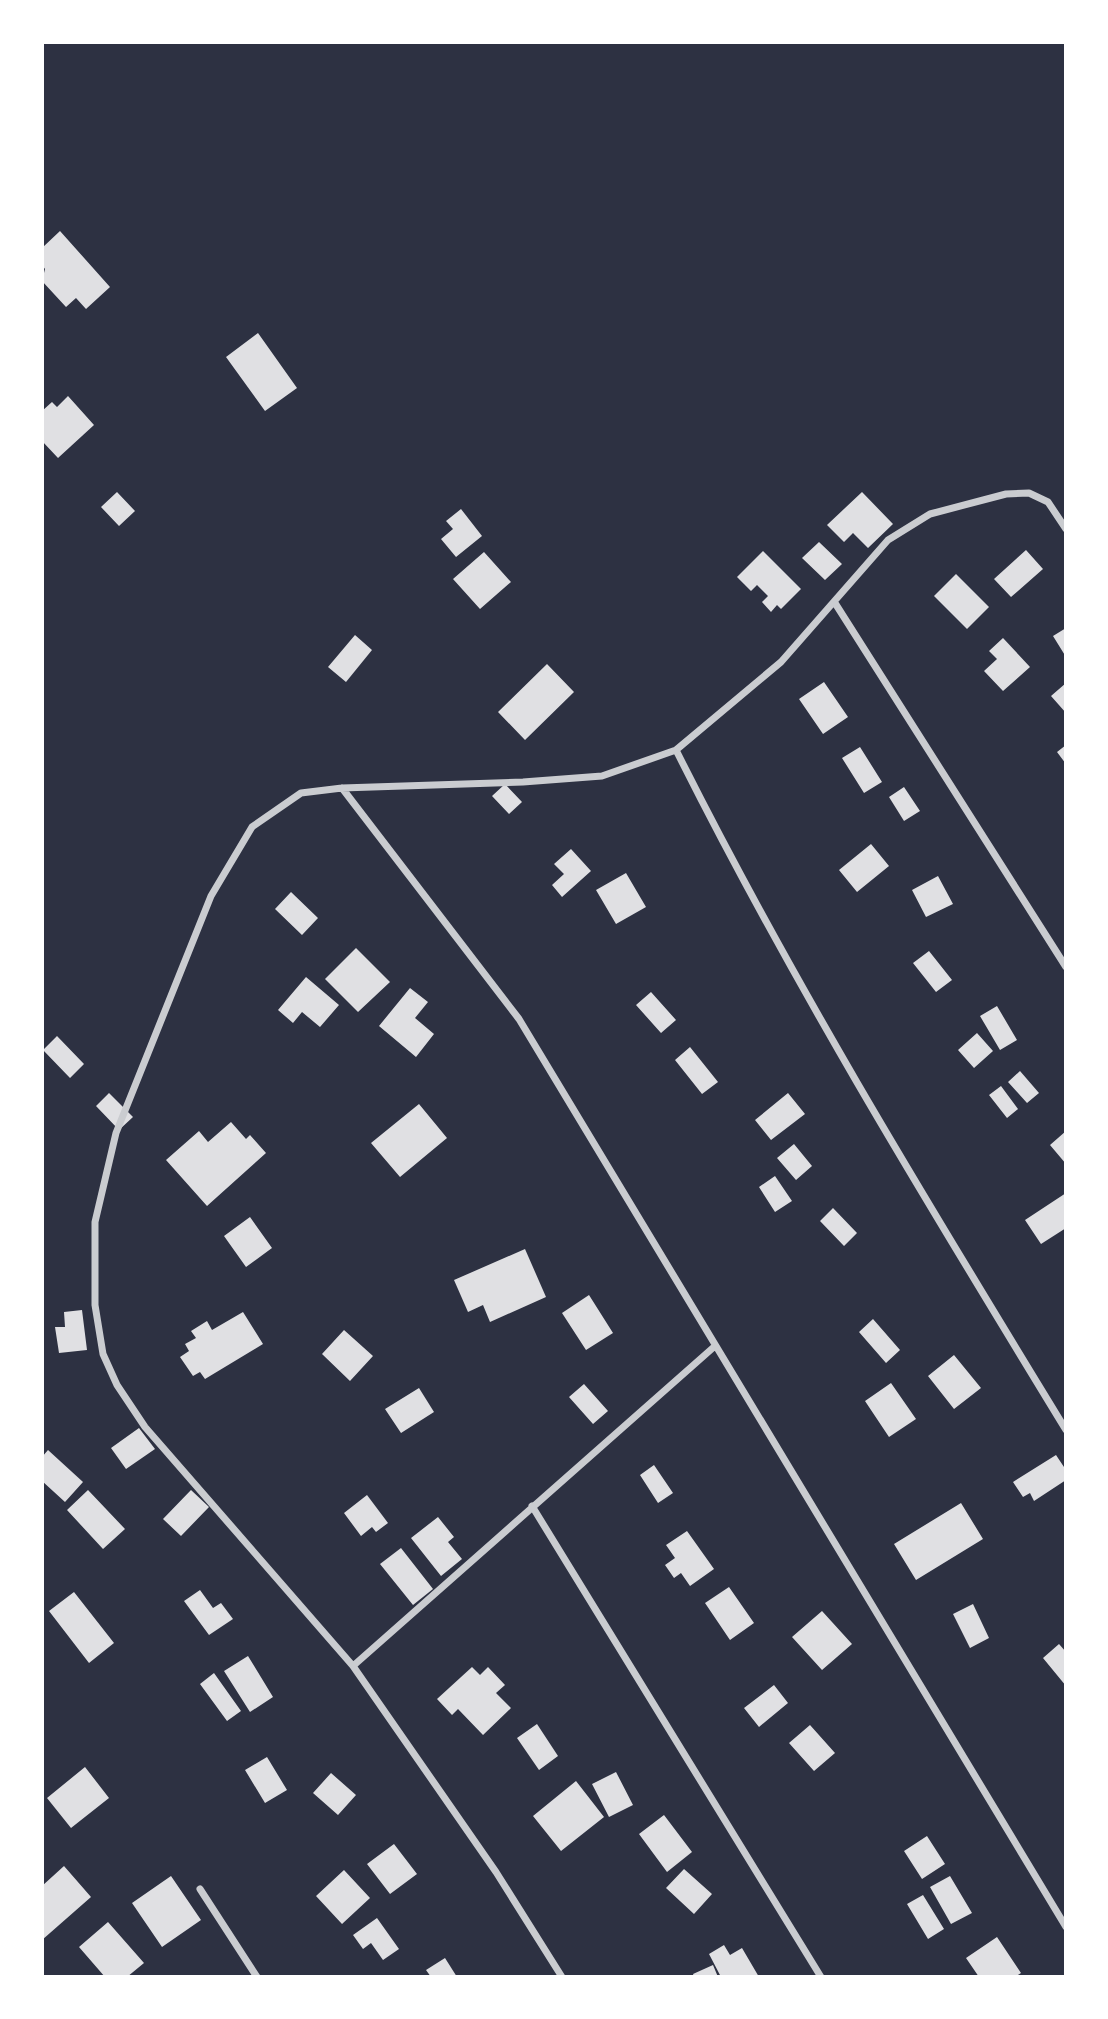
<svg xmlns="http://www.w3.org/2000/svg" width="1108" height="2019" font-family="Karla,sans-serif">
	<rect width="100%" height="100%" fill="#2d3142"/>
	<path fill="#e0e0e3" d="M60 231 110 287 86 309 76 298 66 307 42 281 45 269 42 265V248Z
		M258 333 297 388 265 411 226 357Z
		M68 396 94 425 58 458 42 441V411L52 402 57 407Z
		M117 492 135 511 119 526 101 507Z
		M862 492 893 524 868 548 853 533 844 542 827 525Z
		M461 509 482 536 456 557 441 539 453 529 446 521Z
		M819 542 842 564 825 580 802 558Z
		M1026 550 1043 569 1011 597 994 579Z
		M763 551 801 589 781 609 777 605 771 612 762 602 768 596 757 585 751 591 737 577Z
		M484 552 511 582 480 609 453 579Z
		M956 574 989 607 967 629 934 596Z
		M1066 628V657L1053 636Z
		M355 635 372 650 346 682 328 667Z
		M1003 638 1030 667 1003 691 984 671 997 659 989 651Z
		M547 664 574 692 525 740 498 712Z
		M824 682 848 717 823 734 799 699Z
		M1066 683V713L1051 696Z
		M1066 745V764L1057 752Z
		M860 747 882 782 864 793 842 758Z
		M505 784 522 802 509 814 492 796Z
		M904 787 920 811 904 821 889 797Z
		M871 844 889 866 857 892 839 870Z
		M571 849 591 871 562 897 552 885 564 874 554 864Z
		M626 873 646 907 616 924 596 890Z
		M938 876 953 904 926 917 912 890Z
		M291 892 318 918 302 935 275 909Z
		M356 948 390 982 358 1012 325 979Z
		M929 951 952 980 936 992 913 963Z
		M306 977 339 1005 320 1027 302 1012 293 1023 278 1010Z
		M410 988 428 1002 415 1018 434 1034 416 1057 379 1026Z
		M651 992 676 1020 661 1033 636 1005Z
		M997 1006 1017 1040 1000 1050 980 1016Z
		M977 1033 993 1051 974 1068 958 1050Z
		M57 1036 84 1064 70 1078 43 1050Z
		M690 1047 718 1082 702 1094 675 1060Z
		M1020 1071 1039 1093 1027 1103 1008 1082Z
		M1001 1086 1018 1109 1007 1118 989 1095Z
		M109 1093 133 1117 119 1130 96 1106Z
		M788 1093 805 1114 771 1140 755 1120Z
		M419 1104 447 1138 400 1177 371 1143Z
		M231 1122 246 1139 250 1135 266 1153 207 1206 166 1160 199 1131 208 1142Z
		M1066 1131V1164L1050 1145Z
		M794 1144 812 1166 796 1180 777 1158Z
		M775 1176 792 1201 775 1212 759 1187Z
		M1066 1193V1228L1041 1244 1025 1220Z
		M833 1208 857 1233 844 1246 820 1221Z
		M250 1217 272 1248 246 1267 224 1236Z
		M525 1249 546 1297 490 1322 483 1305 468 1312 454 1280Z
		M589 1295 613 1333 586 1350 562 1313Z
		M82 1310 87 1350 59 1353 55 1327H65L64 1312Z
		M243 1312 263 1344 205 1379 200 1372 193 1376 180 1357 189 1351 185 1344 196 1338 191 1331 207 1321 212 1330Z
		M873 1319 900 1350 886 1363 859 1332Z
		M344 1330 373 1356 350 1381 322 1354Z
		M954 1355 981 1388 954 1409 928 1376Z
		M891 1383 916 1419 889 1437 865 1401Z
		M584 1384 608 1411 593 1424 569 1397Z
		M419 1388 434 1412 401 1433 385 1409Z
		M139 1428 155 1449 126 1469 111 1448Z
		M48 1450 83 1482 65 1502 42 1481V1457Z
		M1056 1455 1066 1470V1480L1034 1501 1030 1493 1023 1497 1013 1482Z
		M654 1465 673 1493 658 1503 640 1475Z
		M88 1490 125 1529 103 1549 67 1510Z
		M191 1490 209 1507 181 1536 163 1519Z
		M367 1495 388 1523 376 1532 372 1527 361 1536 344 1513Z
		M961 1503 983 1539 916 1580 894 1544Z
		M438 1517 454 1537 448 1542 462 1559 441 1576 411 1538Z
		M687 1531 714 1569 690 1586 681 1573 674 1578 665 1565 675 1558 666 1545Z
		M401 1548 433 1589 413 1605 380 1564Z
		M729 1587 754 1623 730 1640 705 1603Z
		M200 1590 213 1608 221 1603 233 1619 209 1635 184 1601Z
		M74 1592 114 1643 89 1663 49 1611Z
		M973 1604 989 1638 970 1648 953 1614Z
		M822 1611 852 1644 822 1670 792 1637Z
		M1059 1644 1066 1652V1686L1043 1658Z
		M248 1656 273 1697 250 1712 224 1671Z
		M472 1667 480 1675 488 1667 505 1685 496 1693 511 1708 483 1735 458 1709 452 1715 437 1699Z
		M214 1673 241 1711 227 1721 200 1684Z
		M774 1685 788 1703 759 1727 744 1708Z
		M537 1724 558 1756 539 1770 517 1738Z
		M810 1725 835 1753 814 1771 789 1743Z
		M267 1757 287 1790 265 1803 245 1770Z
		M85 1767 109 1798 71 1828 47 1798Z
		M616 1772 633 1805 609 1817 592 1784Z
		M331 1773 356 1795 338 1815 313 1793Z
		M576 1781 604 1817 561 1851 533 1816Z
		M664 1815 692 1852 667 1872 639 1834Z
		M927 1836 945 1864 922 1879 904 1851Z
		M394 1844 417 1874 390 1894 367 1864Z
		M64 1866 91 1897 42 1940V1886Z
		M684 1869 712 1894 694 1914 666 1888Z
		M344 1870 370 1898 342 1924 316 1896Z
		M171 1876 201 1920 162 1947 132 1903Z
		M950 1876 972 1913 951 1924 930 1887Z
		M923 1895 944 1929 928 1939 907 1904Z
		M377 1918 399 1949 383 1960 371 1943 363 1949 353 1935Z
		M108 1922 144 1963 127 1977H105L79 1947Z
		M997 1937 1021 1973 1015 1977H979L966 1958Z
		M724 1945 730 1955 742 1948 759 1977H721L709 1954Z
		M445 1958 457 1977H431L426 1970Z
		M713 1965 718 1977H694L693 1974Z"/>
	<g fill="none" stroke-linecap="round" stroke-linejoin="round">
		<path stroke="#caccd0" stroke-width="7" d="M835 603 1066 967
			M676 750C793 984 930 1207 1066 1430
			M342 788 519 1019 1066 1927
			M532 1506 821 1977
			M353 1666 715 1346
			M200 1889 257 1977
			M562 1977 496 1872 353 1666 145 1427 117 1385 103 1354 95 1305V1222L116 1133 211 896 252 827 301 793 342 788 523 782 602 776 676 750 781 662 888 540 930 514 1006 494 1029 493 1048 502 1066 529"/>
	</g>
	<rect width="1108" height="2019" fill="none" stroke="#ffffff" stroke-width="88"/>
</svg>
